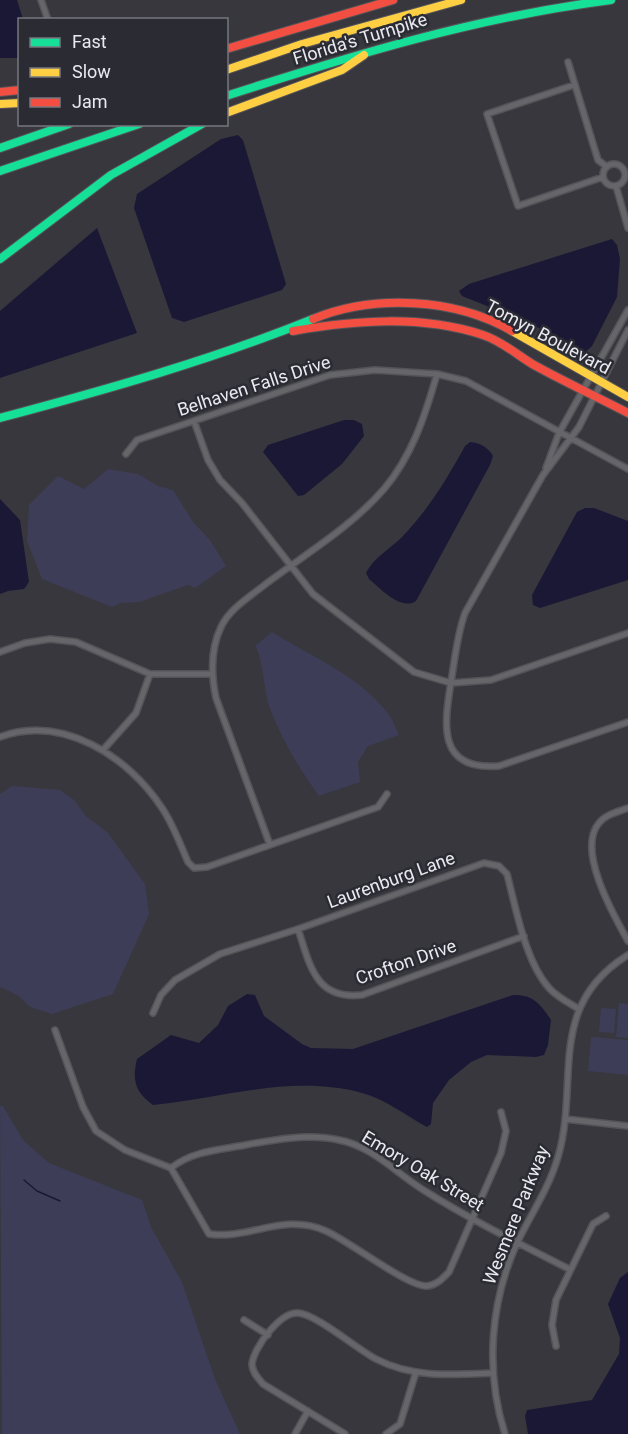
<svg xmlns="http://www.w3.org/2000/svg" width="628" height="1434" font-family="Roboto,sans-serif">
	<rect width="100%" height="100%" fill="#37373d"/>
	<path fill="#3e3d57" d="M108 469 138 474 158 486 173 490 193 522 210 540 226 566 195 588 188 585 139 602 121 603 112 607 42 579 27 541 29 505 58 476 84 489Z
		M272 632C310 656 358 675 386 711 392 717 395 727 399 735L368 746 358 762 360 782 319 796C300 770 282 740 270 709 264 693 263 657 255 646Z
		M12 786 60 790 74 800 86 816 108 833 145 884 149 914 113 994 52 1014 30 1007 19 996 0 987V794Z
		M619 1003 628 1004V1038L616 1037Z
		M601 1008 616 1009 614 1033 599 1032Z
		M591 1037 628 1040V1075L588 1071Z
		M0 1106H3L23 1140 49 1163 142 1200 151 1227 182 1282 215 1379 240 1434H2Z"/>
	<path fill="#1b1836" d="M0 0H17L23 19 20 20 19 58H0Z
		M238 135 243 140 286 284 282 290 184 322 172 318 134 208 137 194 221 139Z
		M97 228 137 333 0 378V311Z
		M612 239 617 245 620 259 617 297 592 346 583 354 532 324 462 296 459 291 469 284Z
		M344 420H354L362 424 364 436 342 464 304 495 298 496 263 452 268 445Z
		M470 442C480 443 488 447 493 456L490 465 416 601C401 611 381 589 369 579L366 573C373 558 390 549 402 537 428 510 447 479 465 446Z
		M0 499 20 520 29 582 24 589 8 591 0 594Z
		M585 508H594L628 521V580L540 608 533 605 532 595 577 512Z
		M247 994 255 995 264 1016 302 1044 311 1048 353 1049 513 995C532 994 541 1004 551 1020L548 1045 544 1055 536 1057 487 1055 471 1062 449 1080 433 1103 431 1124 427 1127C407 1116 385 1099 362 1093 292 1074 223 1098 153 1105 135 1092 132 1080 137 1059L171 1035 199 1043 218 1025 228 1006Z
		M628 1272V1434H528L525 1416 527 1410 592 1400 619 1354 620 1338 608 1304 620 1278Z"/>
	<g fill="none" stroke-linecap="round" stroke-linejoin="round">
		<path stroke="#1b1836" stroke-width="1.5" d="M24 1180 37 1191 60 1201"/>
		<g stroke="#545458" stroke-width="8">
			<path id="street" d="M41 0 48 20
				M568 62 598 160 607 167
				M574 85 487 114 518 206 603 177
				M603 175a11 11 0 1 1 22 0a11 11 0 1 1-22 0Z
				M616 186 628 228
				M628 330 579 427 543 475 465 613C457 635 455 658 451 682 444 725 437 771 499 766L628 722
				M194 421 208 460 220 480 242 503 313 594 414 672 451 683 491 680 628 633
				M126 454 137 440 330 375 375 370 437 374 466 381 628 469
				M546 468 559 433 628 310
				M0 652 25 643 50 639 76 642 150 674H211
				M0 737C62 714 128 756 162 808 173 824 180 844 188 862L194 868 207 867 378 807 387 794
				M103 750 136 713 150 674
				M628 808C618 812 606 814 599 823 576 850 614 916 628 941
				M270 845 216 698C211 674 210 650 221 627 230 608 251 596 267 583 307 553 351 527 384 489 412 456 425 416 437 374
				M298 929C310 965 315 1000 362 995L524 936
				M153 1013 161 995 175 980 220 954 298 929 484 863 499 866 507 874C516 908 525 961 549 988 557 997 569 1003 579 1009
				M55 1030 83 1107 96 1131 125 1150 171 1168 209 1234C250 1240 283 1212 326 1231 349 1241 408 1287 427 1286 437 1285 442 1279 449 1272L501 1153 506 1131 501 1112
				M565 1119 628 1126
				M171 1168C191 1152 216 1150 240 1146 272 1140 306 1133 339 1140 372 1146 397 1174 425 1191 471 1220 520 1244 569 1269
				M244 1320 268 1335
				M556 1346 552 1325 556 1300 593 1224 606 1216
				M295 1434 308 1411
				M345 1434 263 1384C258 1378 252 1372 252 1364 254 1347 280 1312 298 1313 316 1314 357 1349 376 1359 412 1378 453 1375 492 1373
				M386 1434 400 1424 416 1372
				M505 1434C485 1371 490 1303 517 1243 531 1214 549 1188 558 1157 580 1083 545 1006 628 955"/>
		</g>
		<g stroke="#545458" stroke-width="10">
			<path id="fast" d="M226 96C353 55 478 17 611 0
				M0 148 69 124
				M0 171 139 124
				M0 259 111 175 202 124
				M0 418C105 390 212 360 313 319"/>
		</g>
		<g stroke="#545458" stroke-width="10">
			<path id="slow" d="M226 70 302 44 461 0
				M0 104 20 103
				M226 113 342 70 364 55
				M512 331 628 397"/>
		</g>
		<g stroke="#545458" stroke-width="10">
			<path id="jam" d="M226 49 393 0
				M0 92 20 90
				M313 319C374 294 455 298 512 331
				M293 331C356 320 422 315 483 335 502 341 517 355 534 365 565 382 597 397 628 413"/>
		</g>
		<use href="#street" stroke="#66666a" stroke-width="5"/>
		<use href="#fast" stroke="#16e098" stroke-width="8"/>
		<use href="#slow" stroke="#ffcf43" stroke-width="8"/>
		<use href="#jam" stroke="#f24e42" stroke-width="8"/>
	</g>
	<g text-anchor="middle" stroke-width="5" stroke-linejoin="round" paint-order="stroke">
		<g font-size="18" fill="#e9e9ef" stroke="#2b2b34">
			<text transform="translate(360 39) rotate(-17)" y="6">Florida's Turnpike</text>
			<text transform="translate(548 337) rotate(28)" y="6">Tomyn Boulevard</text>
			<text transform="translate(254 386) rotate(-18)" y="6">Belhaven Falls Drive</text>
			<text transform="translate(391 880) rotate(-20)" y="6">Laurenburg Lane</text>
			<text transform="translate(406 962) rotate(-19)" y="6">Crofton Drive</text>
			<text transform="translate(423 1171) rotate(31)" y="6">Emory Oak Street</text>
			<text transform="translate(516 1215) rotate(-68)" y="6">Wesmere Parkway</text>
		</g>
	</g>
	<rect x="18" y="18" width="210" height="108" fill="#2b2b34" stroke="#77777f" stroke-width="1.5"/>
	<rect x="30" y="38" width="30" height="9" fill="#16e098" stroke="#77777f" stroke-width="1.5"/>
	<text x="72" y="48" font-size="18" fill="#e9e9ef">Fast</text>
	<rect x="30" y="68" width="30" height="9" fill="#ffcf43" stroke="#77777f" stroke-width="1.5"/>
	<text x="72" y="78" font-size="18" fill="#e9e9ef">Slow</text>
	<rect x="30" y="98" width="30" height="9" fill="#f24e42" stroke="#77777f" stroke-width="1.5"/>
	<text x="72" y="108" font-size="18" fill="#e9e9ef">Jam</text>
</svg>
